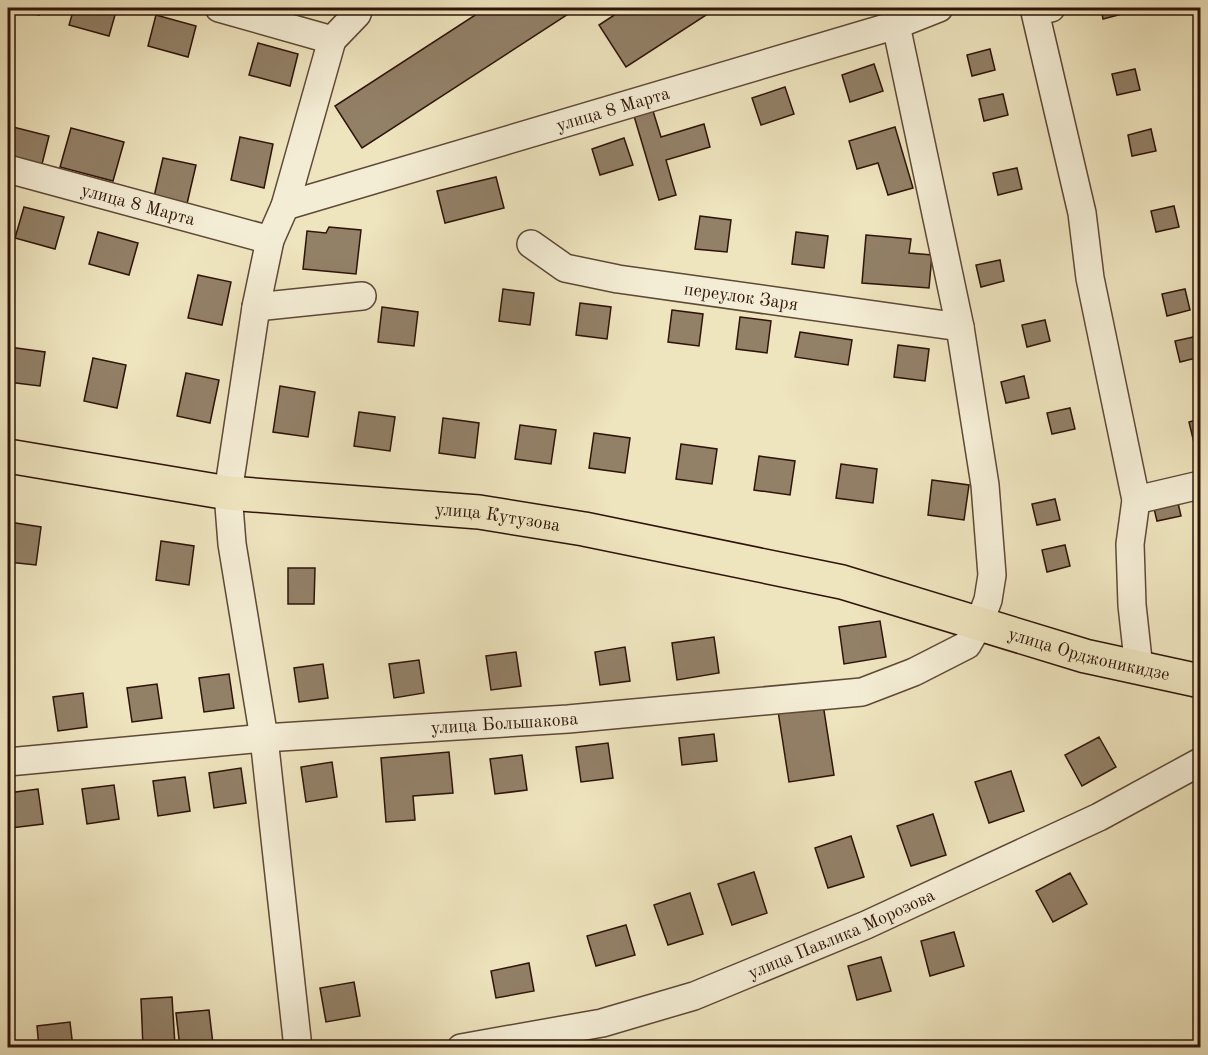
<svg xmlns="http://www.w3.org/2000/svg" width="1208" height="1055" font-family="'Old Standard TT',serif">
	<rect width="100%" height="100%" fill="#eee4be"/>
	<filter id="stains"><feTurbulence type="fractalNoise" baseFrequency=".00333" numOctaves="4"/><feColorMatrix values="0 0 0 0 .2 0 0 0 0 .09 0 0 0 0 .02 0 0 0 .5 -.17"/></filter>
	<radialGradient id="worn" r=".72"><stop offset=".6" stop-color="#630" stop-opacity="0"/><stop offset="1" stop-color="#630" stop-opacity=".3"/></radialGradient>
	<path fill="#928067" stroke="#2e1408" stroke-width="1.5" d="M11 8H41L39 15Z
		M74 8H117L109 36 69 25Z
		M486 8 576 9 362 148 335 106Z
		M625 8H717L626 67 599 25Z
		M1101 8H1125L1126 13 1103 19Z
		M156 15 196 26 188 57 148 46Z
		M258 43 298 54 290 86 249 75Z
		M990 49 995 70 972 76 967 55Z
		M874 64 883 91 850 102 842 75Z
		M1135 69 1140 90 1117 95 1112 74Z
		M785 87 794 114 761 125 752 98Z
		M1003 94 1008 115 984 121 979 99Z
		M653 111 661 137 704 124 710 147 666 160 676 195 659 200 634 116Z
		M9 126 49 136 41 168 8 159Z
		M895 127 913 188 888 195 878 163 857 169 849 141Z
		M71 128 124 142 113 181 60 167Z
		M1151 129 1156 151 1132 156 1128 135Z
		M240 137 273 144 264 188 231 180Z
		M624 138 633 165 600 175 592 149Z
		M163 158 196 165 186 208 153 201Z
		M1017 168 1022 189 998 195 993 173Z
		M496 177 504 208 445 223 437 191Z
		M1174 206 1179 227 1156 232 1151 211Z
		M24 207 64 217 55 249 15 238Z
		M700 216 731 220 727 252 695 249Z
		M329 227 361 230 356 274 303 269 307 231 326 233Z
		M98 232 138 243 129 275 89 264Z
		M796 232 828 236 824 268 792 264Z
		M866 235 911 239 909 253 932 255 929 288 862 283Z
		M1000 260 1004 281 981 287 976 265Z
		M198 275 231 282 222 325 188 318Z
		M503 289 534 293 530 325 499 321Z
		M1185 289 1190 310 1167 316 1162 294Z
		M580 303 611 307 607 339 576 335Z
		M382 307 418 312 414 346 378 342Z
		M672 310 703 314 699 346 668 342Z
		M740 317 771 321 767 353 736 349Z
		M1045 320 1050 341 1027 347 1022 325Z
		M800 332 852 340 848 365 795 357Z
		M1198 336 1200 357 1180 362 1175 341Z
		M898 345 929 349 925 381 894 377Z
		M9 347 45 352 40 386 8 382Z
		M93 358 126 365 117 408 84 401Z
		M186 373 219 380 210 423 177 416Z
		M1024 376 1029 398 1006 403 1001 382Z
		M280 386 315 392 308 437 273 432Z
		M1070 408 1075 429 1052 434 1047 413Z
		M359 412 395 417 390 451 354 446Z
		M443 418 479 423 475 458 439 453Z
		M1200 419V442L1194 443 1189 422Z
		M520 425 556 430 551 464 515 459Z
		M594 433 630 438 625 473 589 468Z
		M681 444 717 449 712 484 676 479Z
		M759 456 795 461 790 495 754 490Z
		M841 464 877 469 873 503 836 498Z
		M932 480 969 485 964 520 928 515Z
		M1176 494 1181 516 1157 521 1152 500Z
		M1055 499 1060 520 1037 525 1032 504Z
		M9 522 41 527 36 565 8 562Z
		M161 541 194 546 189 585 156 580Z
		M1065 545 1070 566 1047 572 1042 550Z
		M288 568H315L314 604H288Z
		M880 621 886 657 844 664 839 627Z
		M714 637 719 673 677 680 672 643Z
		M625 647 630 681 600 685 595 652Z
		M516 652 521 686 491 690 486 656Z
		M419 660 424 693 394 698 389 664Z
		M323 664 328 698 299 702 294 668Z
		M229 674 234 708 204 712 199 678Z
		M157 684 162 718 132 722 127 688Z
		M83 693 87 727 58 731 53 697Z
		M823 704 834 775 789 782 778 711Z
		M714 734 717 761 682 765 679 738Z
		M1099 737 1116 767 1082 786 1065 755Z
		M608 743 613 778 581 782 576 747Z
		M449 752 453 793 413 796 415 820 386 822 381 758Z
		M522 755 527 790 495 794 490 759Z
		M332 762 337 797 306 802 301 767Z
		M241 768 246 803 214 808 209 773Z
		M1011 771 1024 811 989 823 975 782Z
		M185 777 190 811 158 816 153 781Z
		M114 785 119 819 87 824 82 789Z
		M38 789 43 824 11 828 8 793Z
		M933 814 946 855 911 866 897 826Z
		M851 836 864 877 828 888 815 848Z
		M754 872 767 913 732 925 718 884Z
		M1070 873 1087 904 1053 922 1036 891Z
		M690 893 703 934 668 945 654 905Z
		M626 925 635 955 596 966 587 936Z
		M954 932 964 966 930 976 921 941Z
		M881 957 891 991 857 1000 848 966Z
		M529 963 534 991 496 998 491 971Z
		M354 982 360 1016 326 1022 320 988Z
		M172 997 175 1046 143 1047 141 999Z
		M209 1010 213 1044 180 1048 176 1013Z
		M70 1022 73 1048H39L37 1026Z"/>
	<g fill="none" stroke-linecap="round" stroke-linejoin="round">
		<g stroke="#5e4836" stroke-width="30">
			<g id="minor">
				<path d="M219 8 332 40"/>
				<path d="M1051 8 1035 12 1082 213 1090 278 1136 500 1130 544 1132 605 1139 669"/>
				<path id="s1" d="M8 169 270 240"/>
				<path id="s2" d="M285 206 896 25 939 8"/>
				<path id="s3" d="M531 244 565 268 618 279 960 327"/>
				<path d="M256 307 362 296"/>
				<path d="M1136 500 1200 485"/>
				<path id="s4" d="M8 762 264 738 568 719 862 692 914 672 967 645 979 624 988 600 992 575 985 485 960 327 896 25"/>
				<path d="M298 1048 264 738 232 544 228 493 256 307 270 240 285 206 332 40 357 14 359 8"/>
				<path id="s5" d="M461 1048 602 1023 694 996 866 925 1099 817 1200 762"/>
			</g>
		</g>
		<g stroke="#2e1408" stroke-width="36">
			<g id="major">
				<path id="s6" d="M8 456 228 493 479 512 584 529 842 582 1085 656 1200 681"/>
			</g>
		</g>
		<use href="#minor" stroke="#f4edd5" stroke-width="27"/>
		<use href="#major" stroke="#eee4be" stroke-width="33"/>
	</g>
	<g text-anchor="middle" stroke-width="4.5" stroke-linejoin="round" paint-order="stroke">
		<g font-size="18" fill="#2e1408" stroke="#f4edd5">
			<text dy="6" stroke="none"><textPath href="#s2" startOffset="342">улица 8 Марта</textPath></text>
			<text dy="6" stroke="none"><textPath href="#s1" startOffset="135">улица 8 Марта</textPath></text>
			<text dy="6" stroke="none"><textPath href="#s3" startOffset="220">переулок Заря</textPath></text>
			<text dy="6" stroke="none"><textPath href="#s6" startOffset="494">улица Кутузова</textPath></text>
			<text dy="6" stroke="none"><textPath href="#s6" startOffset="1102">улица Орджоникидзе</textPath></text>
			<text dy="6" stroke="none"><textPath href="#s4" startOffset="498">улица Большакова</textPath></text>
			<text dy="6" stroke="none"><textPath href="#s5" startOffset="399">улица Павлика Морозова</textPath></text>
		</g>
	</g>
	<rect width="1208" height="1055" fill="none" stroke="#eee4be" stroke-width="30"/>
	<rect x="9" y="9" width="1190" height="1037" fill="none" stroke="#2e1408" stroke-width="3"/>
	<rect x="15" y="15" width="1178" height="1025" fill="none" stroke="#2e1408" stroke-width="1.5"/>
	<rect width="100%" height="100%" filter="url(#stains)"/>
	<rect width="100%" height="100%" fill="url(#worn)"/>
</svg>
